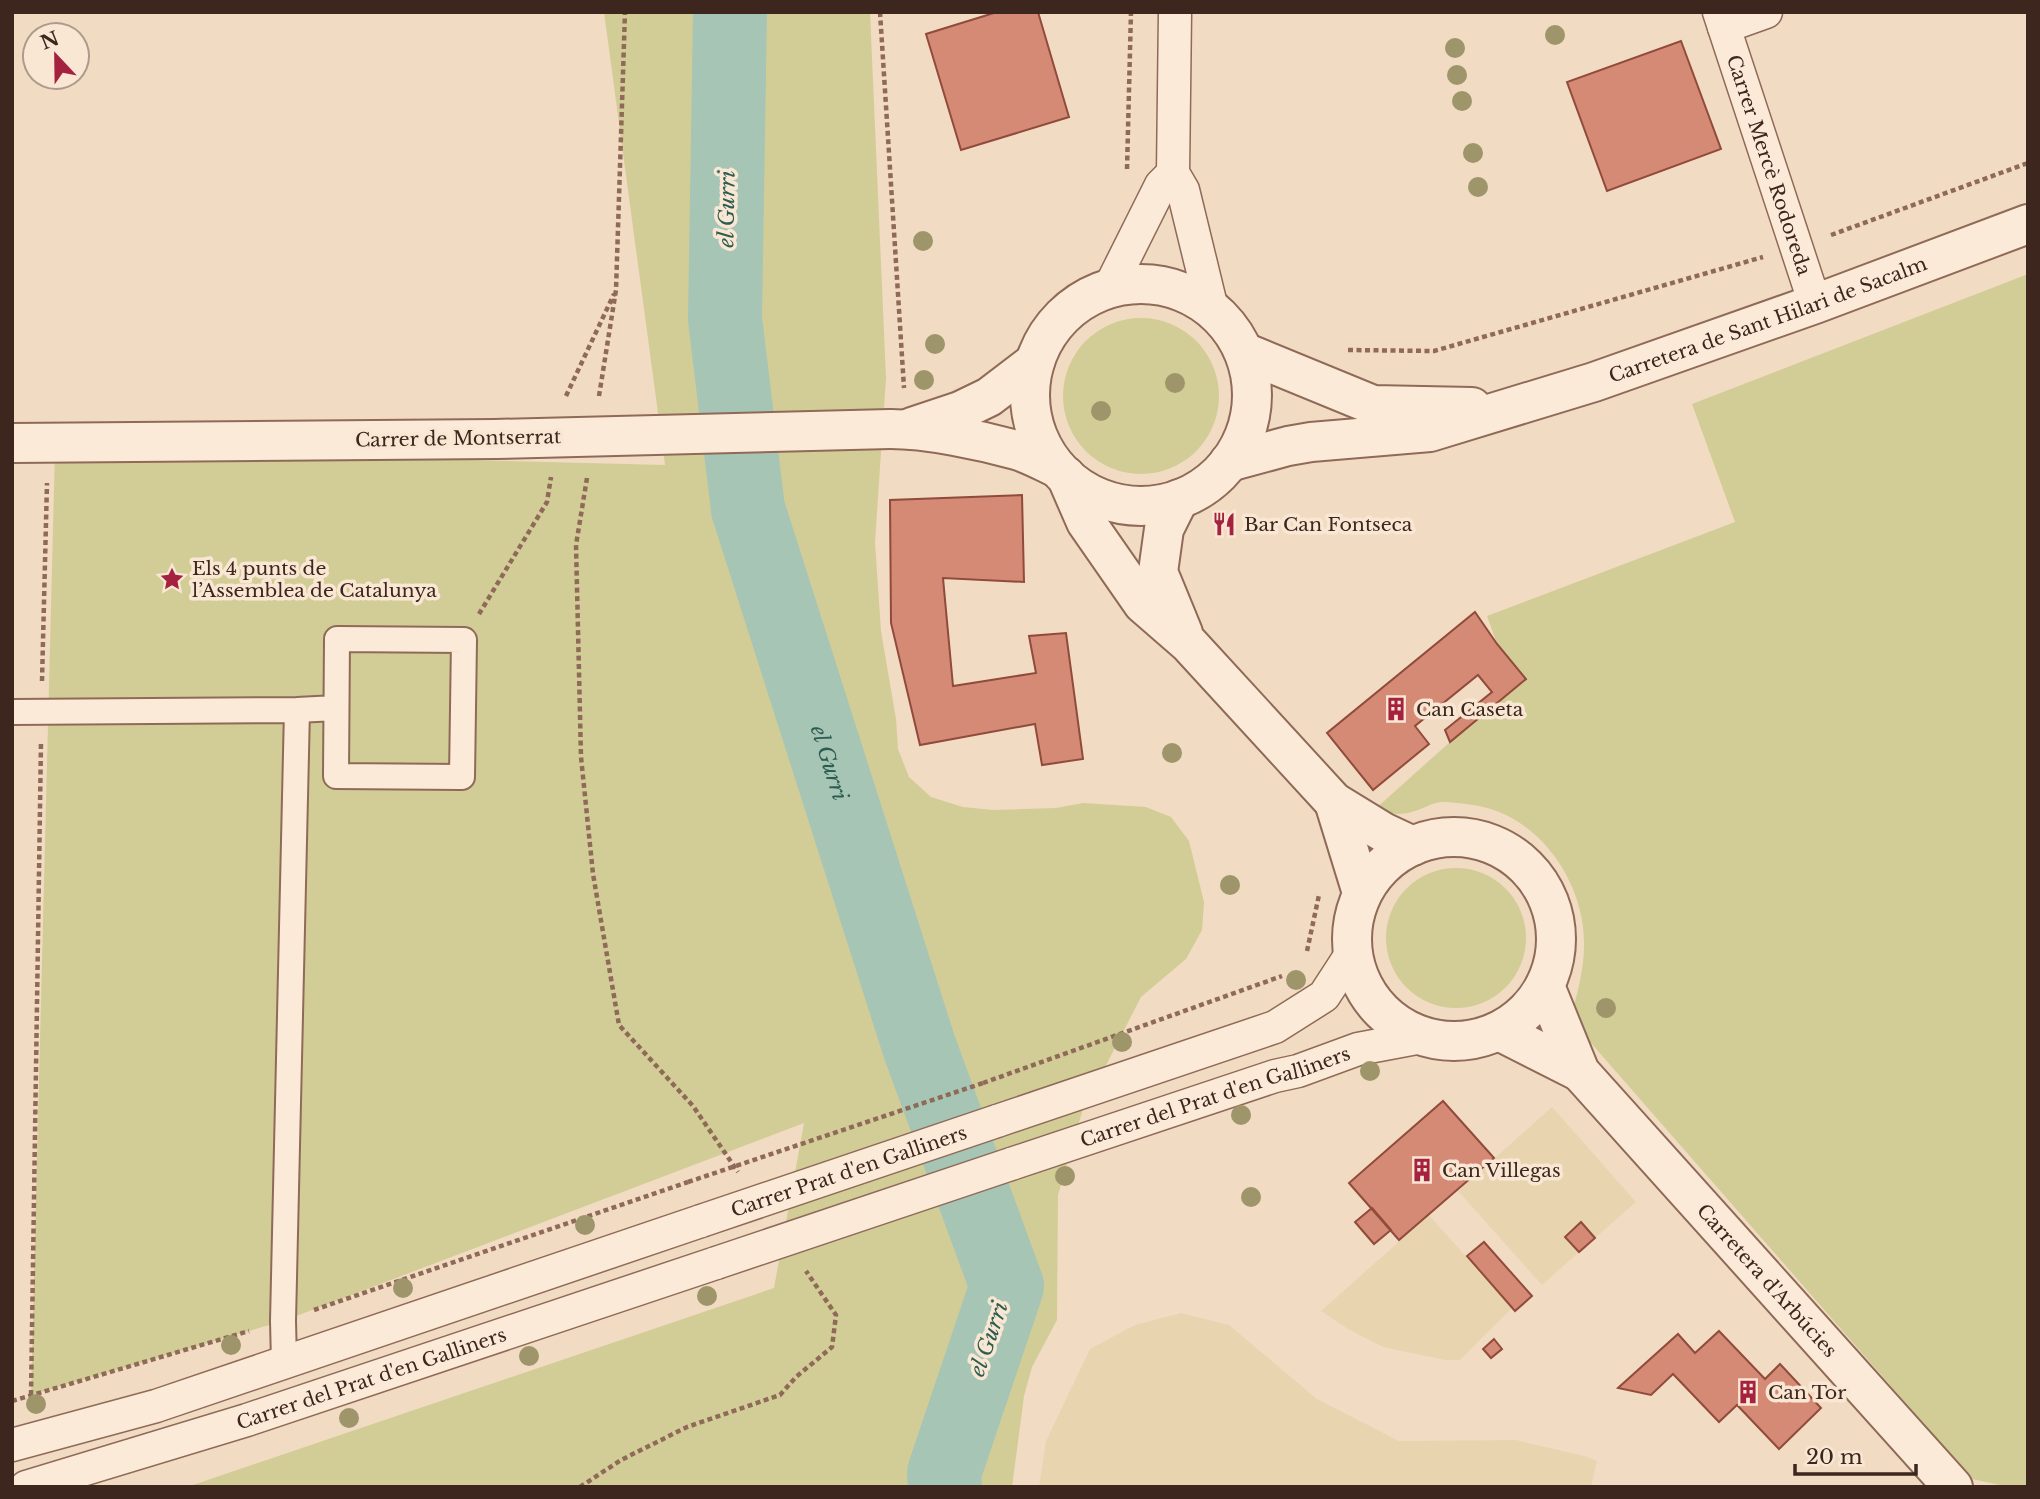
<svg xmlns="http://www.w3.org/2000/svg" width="2040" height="1499" font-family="'Libre Baskerville',serif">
	<rect width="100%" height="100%" fill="#f2dbc3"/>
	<path fill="#e9d4b0" d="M1552 1107 1636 1202 1595 1238 1581 1223 1565 1237 1579 1252 1542 1285 1458 1191Z
		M1429 1215 1512 1308 1460 1360H1445L1383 1347 1348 1329 1321 1311Z
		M1181 1313 1229 1325 1317 1399 1399 1441 1516 1440 1588 1457 1597 1461 1591 1487H1039L1046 1441 1090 1349 1135 1325Z"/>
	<path fill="#d2cd96" d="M604 12H870L886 378 875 542 881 631 896 719 898 749 909 777 931 797 963 807 993 810 1056 808 1083 803 1146 807 1171 817 1189 841 1204 902 1202 930 1186 959 1141 997 1082 1112 1058 1195 1057 1320 1032 1367 1024 1396 1012 1487H187L774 1288 804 1123 283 1321 31 1395 55 449 665 465Z
		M2028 274V1487H2009L1972 1479 1570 1019C1577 995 1584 971 1584 945 1585 884 1541 818 1479 806 1467 804 1453 802 1441 802 1430 803 1422 810 1411 812 1399 816 1386 813 1374 810L1450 742 1526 679 1497 644 1487 616 1735 522 1692 404Z
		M1063 396a78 78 0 1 1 156 0a78 78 0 1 1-156 0Z
		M1386 938a70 70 0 1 1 140 0a70 70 0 1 1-140 0Z"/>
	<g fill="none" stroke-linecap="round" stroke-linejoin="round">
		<path stroke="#a6c5b5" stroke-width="74" id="s1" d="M730 12 725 319 748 509 919 1046 1007 1286 944 1473 945 1487"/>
	</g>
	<path fill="#d48a75" stroke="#914b3b" stroke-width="2" d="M997 12H1038L1069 117 961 150 926 34Z
		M1681 41 1721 149 1607 191 1567 82Z
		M1022 495 1024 582 943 578 953 686 1036 673 1029 636 1066 633 1083 759 1042 765 1035 724 920 745 891 623 890 500Z
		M1475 612 1497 644 1526 679 1450 742 1445 730 1492 692 1478 675 1415 726 1429 744 1373 790 1327 733Z
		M1443 1101 1494 1158 1399 1240 1349 1183Z
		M1372 1208 1391 1230 1374 1244 1355 1222Z
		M1581 1222 1595 1238 1579 1252 1565 1237Z
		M1484 1242 1532 1296 1515 1311 1467 1256Z
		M1719 1331 1765 1379 1780 1364 1821 1408 1779 1449 1737 1405 1719 1422 1673 1374 1651 1395 1618 1388 1678 1334 1695 1353Z
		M1494 1339 1502 1349 1491 1358 1483 1349Z"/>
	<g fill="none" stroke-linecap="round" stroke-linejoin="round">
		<g stroke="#8f6a58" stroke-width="28">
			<path id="pedestrian" d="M337 639 464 640 462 777 336 776Z
				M12 712 297 710 336 708
				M284 1362 283 1321 297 710"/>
		</g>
		<g stroke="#8f6a58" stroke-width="35">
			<g id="minor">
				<path d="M1175 12 1173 173 1183 190 1212 309"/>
				<path id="s2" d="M1719 12 1815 304"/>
				<path d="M1724 27 1766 12"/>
				<path d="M1109 289 1161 185 1173 173"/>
				<path d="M997 1121 1275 1027 1324 996 1352 953"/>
				<path id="s3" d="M1011 1164 1275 1076 1298 1071 1358 1049 1422 1037"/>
				<path d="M12 1445 156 1406 701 1221"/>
				<path id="s4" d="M26 1487 247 1420 716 1263"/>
			</g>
		</g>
		<g stroke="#8f6a58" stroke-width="42">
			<g id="tertiary">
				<circle cx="1141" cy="395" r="111"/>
				<path d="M1244 352 1373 405 1472 407"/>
				<path d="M912 427 960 411 989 397 1035 362"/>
				<path d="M890 429C927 429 980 440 1016 450 1030 454 1044 462 1057 468"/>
				<path d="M12 443 495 439"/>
				<path id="s5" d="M1229 462 1288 446 1311 442 1430 432 1594 382 1815 304 2028 224"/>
				<path d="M1066 476 1086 522 1143 604 1189 644 1334 802 1383 832 1413 846"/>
				<path d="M1179 499 1164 529 1158 572 1183 633"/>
				<path d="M1334 802 1362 893"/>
				<circle cx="1454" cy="939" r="102"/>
				<path id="s6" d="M1545 986 1580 1072 1953 1487"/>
				<path d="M1499 1031 1580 1072"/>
			</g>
		</g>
		<path stroke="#8f6a58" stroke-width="4.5" stroke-dasharray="5 3.5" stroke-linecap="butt" d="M880 12 904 388
			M1127 169 1131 12
			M1831 235 2028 163
			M1348 350 1434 351 1763 257
			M566 396 614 294
			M599 396 616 290 625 12
			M587 478 576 545 581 757 593 874 619 1025 693 1106 738 1172
			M479 614 547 502 551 477
			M42 681 47 483
			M1307 951 1319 895
			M983 1083 1282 976
			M314 1310 688 1182
			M31 1395 41 742
			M12 1401 249 1331
			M580 1487 621 1460 687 1427 780 1395 796 1377 832 1347 836 1315 806 1271"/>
		<use href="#pedestrian" stroke="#fcead8" stroke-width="24"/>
		<use href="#minor" stroke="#fcead8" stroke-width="32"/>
		<use href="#tertiary" stroke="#fcead8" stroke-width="38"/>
		<g stroke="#8f6a58" stroke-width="35" stroke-linecap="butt">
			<g id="minor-bridge">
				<path id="s7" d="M701 1221 997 1121"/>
				<path d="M716 1263 1011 1164"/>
			</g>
		</g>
		<g stroke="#8f6a58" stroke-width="42" stroke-linecap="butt">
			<path id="tertiary-bridge" d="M495 439 890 429"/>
		</g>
		<path stroke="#8f6a58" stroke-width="4.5" stroke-dasharray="5 3.5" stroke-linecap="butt" d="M688 1182 983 1083"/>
		<use href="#minor-bridge" stroke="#fcead8" stroke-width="32"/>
		<use href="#tertiary-bridge" stroke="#fcead8" stroke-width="38"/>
	</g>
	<g fill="#9e956a">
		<circle cx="1555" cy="35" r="10"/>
		<circle cx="1455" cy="48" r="10"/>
		<circle cx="1457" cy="75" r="10"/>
		<circle cx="1462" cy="101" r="10"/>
		<circle cx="1473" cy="153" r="10"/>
		<circle cx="1478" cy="187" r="10"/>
		<circle cx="923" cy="241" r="10"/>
		<circle cx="935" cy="344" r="10"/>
		<circle cx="924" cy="380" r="10"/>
		<circle cx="1175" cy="383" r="10"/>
		<circle cx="1101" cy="411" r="10"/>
		<circle cx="1172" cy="753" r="10"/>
		<circle cx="1230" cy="885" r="10"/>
		<circle cx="1296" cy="980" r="10"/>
		<circle cx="1606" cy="1008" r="10"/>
		<circle cx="1122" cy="1042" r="10"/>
		<circle cx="1370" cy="1071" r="10"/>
		<circle cx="1241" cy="1115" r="10"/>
		<circle cx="1065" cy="1176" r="10"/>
		<circle cx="1251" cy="1197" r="10"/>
		<circle cx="585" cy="1225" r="10"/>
		<circle cx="403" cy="1288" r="10"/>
		<circle cx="707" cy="1296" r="10"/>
		<circle cx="231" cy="1345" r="10"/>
		<circle cx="529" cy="1356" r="10"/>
		<circle cx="36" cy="1404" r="10"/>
		<circle cx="349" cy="1418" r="10"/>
	</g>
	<defs>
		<g id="restaurant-bare" transform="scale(1.89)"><path d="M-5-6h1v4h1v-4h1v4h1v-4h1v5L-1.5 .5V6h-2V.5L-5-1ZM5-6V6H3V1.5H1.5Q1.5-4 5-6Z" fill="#a4223d" stroke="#f9e7d4" stroke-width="2.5" paint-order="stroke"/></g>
		<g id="sight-bare" transform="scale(1.89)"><path d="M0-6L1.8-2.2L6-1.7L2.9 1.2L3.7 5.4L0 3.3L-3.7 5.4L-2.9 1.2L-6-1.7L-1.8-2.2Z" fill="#a4223d" stroke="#f9e7d4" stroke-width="2.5" paint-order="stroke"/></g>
		<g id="building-bare" transform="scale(1.89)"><path d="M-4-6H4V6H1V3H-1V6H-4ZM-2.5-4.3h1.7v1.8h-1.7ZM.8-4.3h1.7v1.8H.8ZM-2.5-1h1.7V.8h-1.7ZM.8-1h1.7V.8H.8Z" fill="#a4223d" stroke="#f9e7d4" stroke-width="2.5" paint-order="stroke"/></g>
	</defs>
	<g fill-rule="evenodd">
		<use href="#restaurant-bare" x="1224" y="524"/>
		<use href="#sight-bare" x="172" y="579"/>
		<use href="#building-bare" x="1396" y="709"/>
		<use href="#building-bare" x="1422" y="1170"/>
		<use href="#building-bare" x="1748" y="1392"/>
	</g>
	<g text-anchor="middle" stroke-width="7" stroke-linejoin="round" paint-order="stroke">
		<g font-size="19" fill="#3d261d" stroke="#f9e7d4">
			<text dy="7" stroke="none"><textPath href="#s2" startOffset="161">Carrer Mercè Rodoreda</textPath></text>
			<text dy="7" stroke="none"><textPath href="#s5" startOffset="560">Carretera de Sant Hilari de Sacalm</textPath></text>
			<text transform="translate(458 438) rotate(-1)" y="7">Carrer de Montserrat</text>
			<text dy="7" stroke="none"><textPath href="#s3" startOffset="215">Carrer del Prat d'en Galliners</textPath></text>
			<text dy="7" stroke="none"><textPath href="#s7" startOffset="156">Carrer Prat d'en Galliners</textPath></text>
			<text dy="7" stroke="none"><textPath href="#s6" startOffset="373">Carretera d'Arbúcies</textPath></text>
			<text dy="7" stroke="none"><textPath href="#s4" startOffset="362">Carrer del Prat d'en Galliners</textPath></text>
		</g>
		<g font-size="19" fill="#3d261d" stroke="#f9e7d4" text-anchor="start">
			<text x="1244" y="531">Bar Can Fontseca</text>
			<text x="192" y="575">Els 4 punts de<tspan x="192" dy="22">l’Assemblea de Catalunya</tspan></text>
			<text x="1416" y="716">Can Caseta</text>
			<text x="1442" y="1177">Can Villegas</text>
			<text x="1768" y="1399">Can Tor</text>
		</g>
		<g font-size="21" font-style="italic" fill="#2b5e51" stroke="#f9e7d4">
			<text transform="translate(727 209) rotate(-89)" y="7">el Gurri</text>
			<text dy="7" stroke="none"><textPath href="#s1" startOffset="765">el Gurri</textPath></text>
			<text transform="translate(989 1339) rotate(-71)" y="7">el Gurri</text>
		</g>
	</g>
	<rect width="2040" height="1499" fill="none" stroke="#3d261d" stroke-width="28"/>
	<g transform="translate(56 56) rotate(338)"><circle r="33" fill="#f9e7d4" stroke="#ae9a8b" stroke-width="2"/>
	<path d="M0-5L12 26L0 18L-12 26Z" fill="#a4223d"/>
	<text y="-10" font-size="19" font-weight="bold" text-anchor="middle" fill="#3d261d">N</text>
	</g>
	<path d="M1795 1464v10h121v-10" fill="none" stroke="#3d261d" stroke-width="3.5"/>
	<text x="1806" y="1464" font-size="21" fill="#3d261d" stroke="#f9e7d4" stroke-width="5" paint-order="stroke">20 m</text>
</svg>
